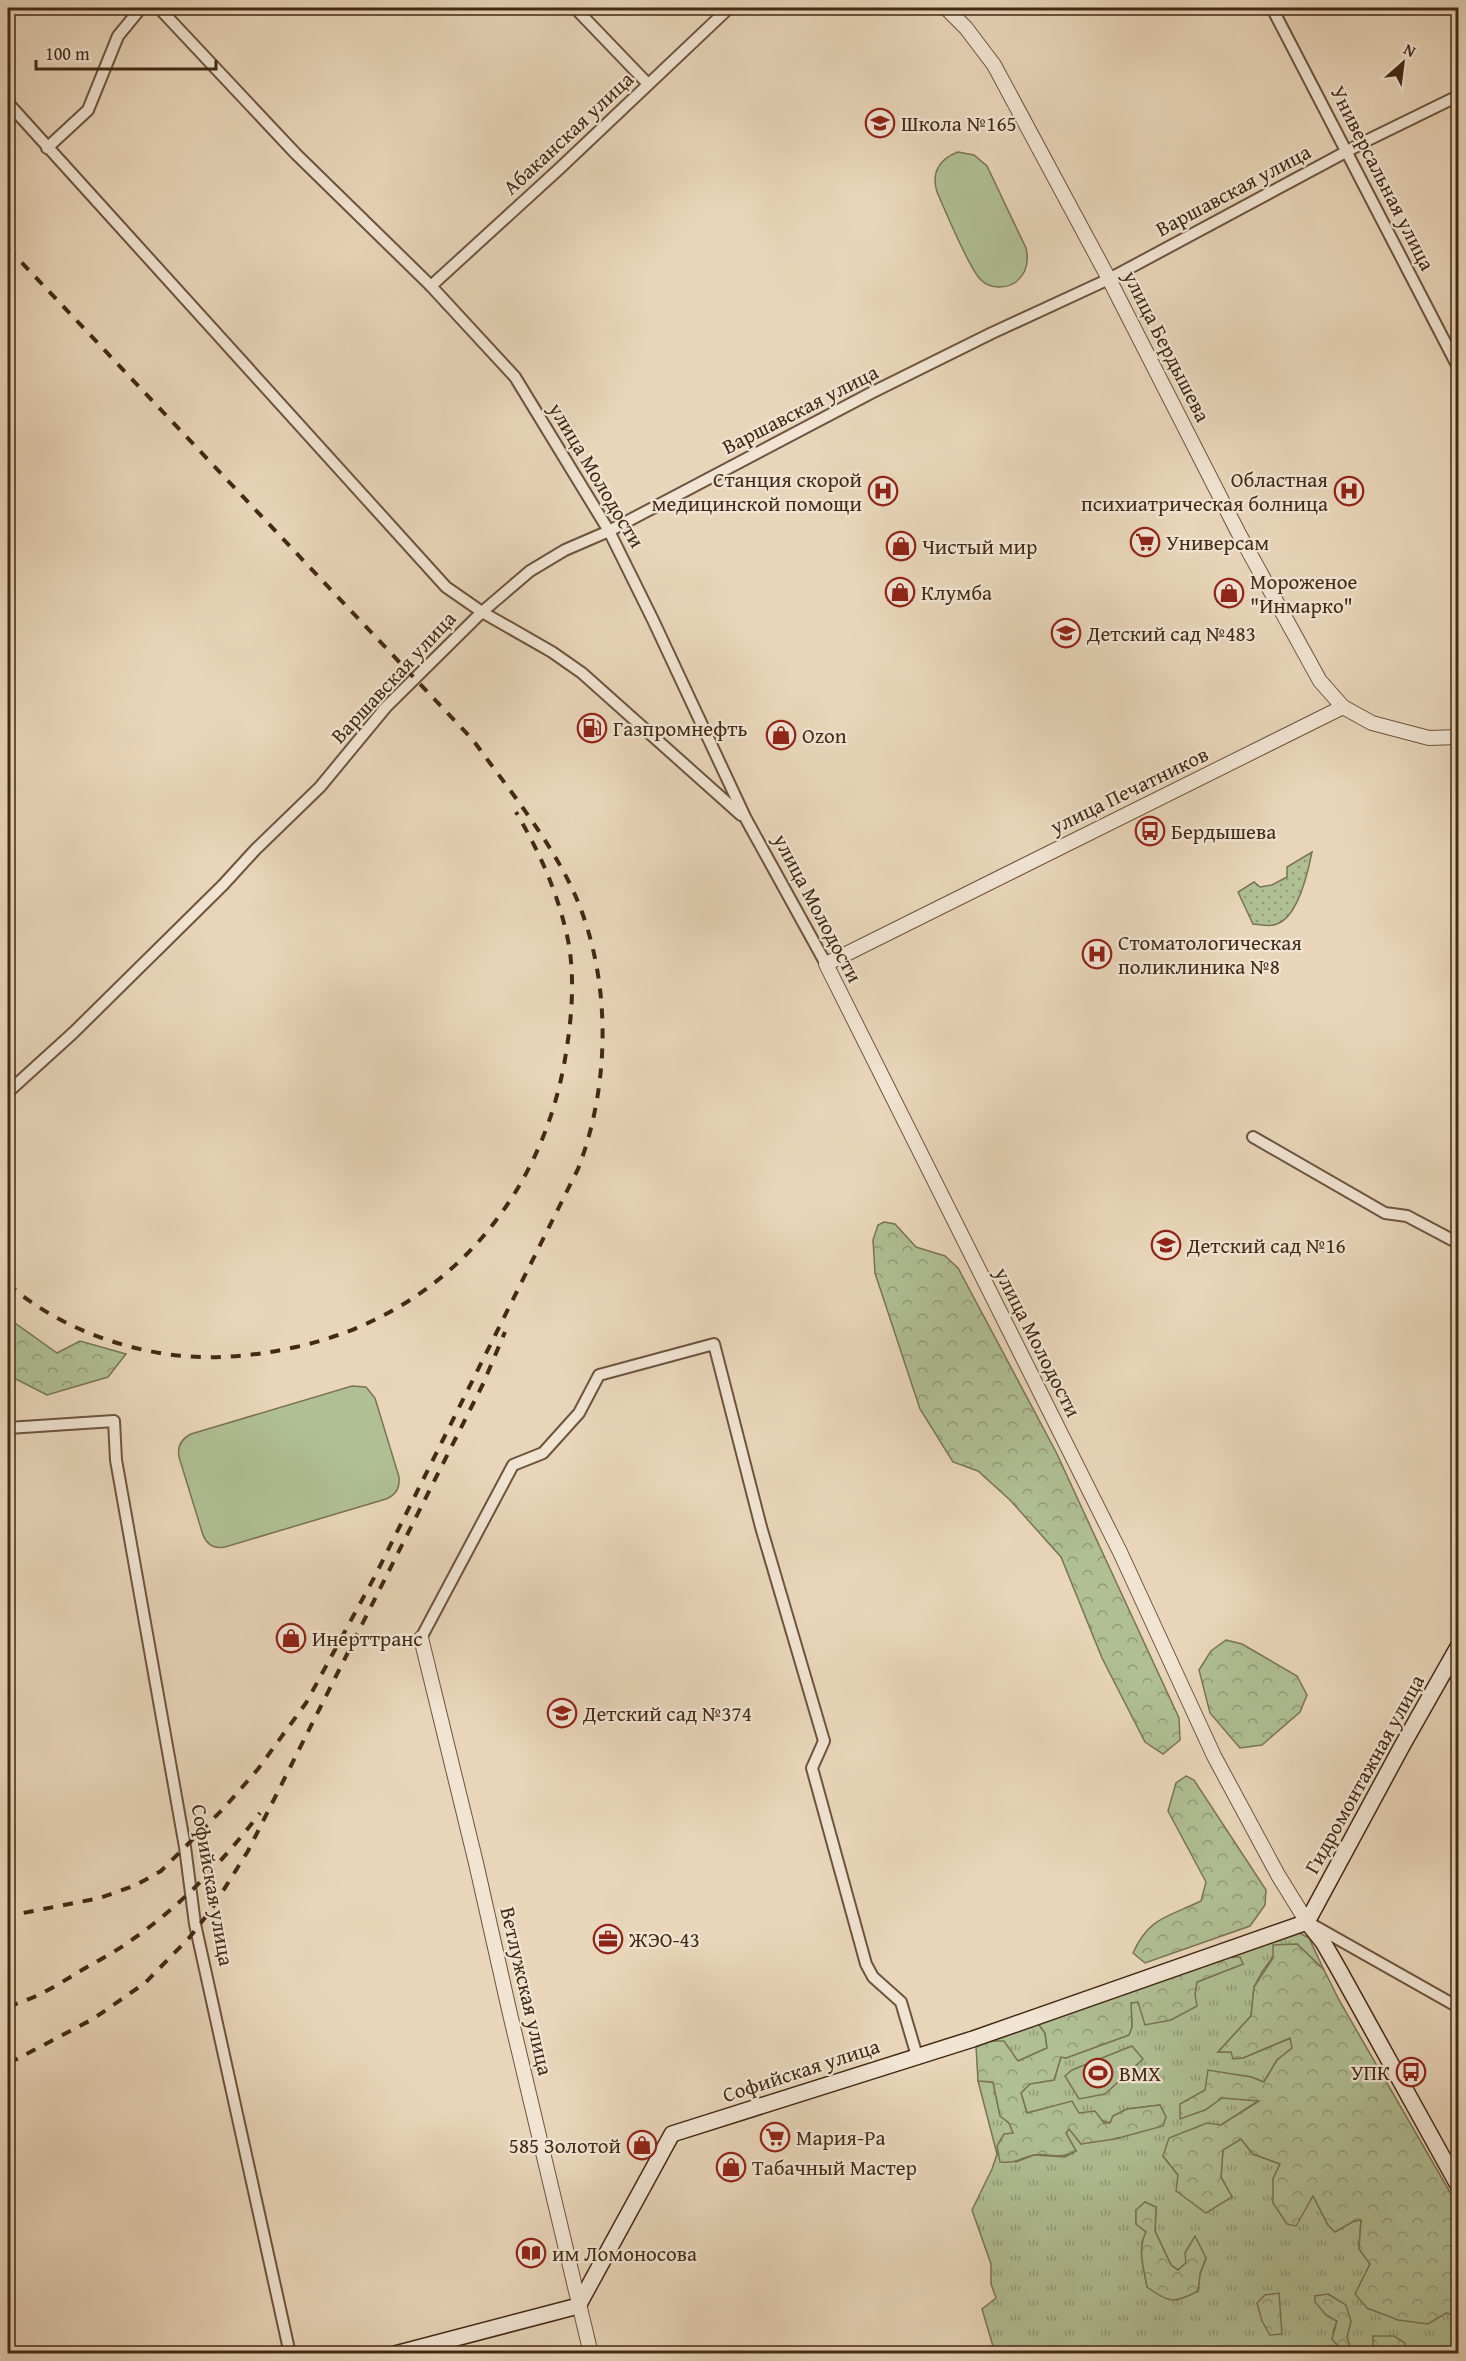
<svg xmlns="http://www.w3.org/2000/svg" width="1466" height="2361" viewBox="0 0 1466 2361" font-family="'Gentium Book Plus',serif">
<style>
.grass{fill:url(#grass-tufts);stroke:#797454;stroke-width:1.5;fill-rule:evenodd}
.forest{fill:url(#forest-crowns);stroke:#797454;stroke-width:1.5}
.park{fill:url(#park-dots);stroke:#797454;stroke-width:1.5}
.garden{fill:#b0bf94;stroke:#797454;stroke-width:1.5}
.lines{fill:none;stroke-linecap:round;stroke-linejoin:round}
.minor-casing{stroke:#6c543e;stroke-width:14}
.tertiary-casing{stroke:#6c543e;stroke-width:16}
.secondary-casing{stroke:#422915;stroke-width:18}
.minor{stroke:#f1e4d2;stroke-width:10}
.tertiary{stroke:#f1e4d2;stroke-width:14}
.secondary{stroke:#f1e4d2;stroke-width:15}
.rail{stroke:#422915;stroke-width:4;stroke-dasharray:10 10;stroke-linecap:butt}
.labels{text-anchor:middle;dominant-baseline:central;stroke-width:4.5;stroke-linejoin:round;paint-order:stroke}
.poi-label{font-size:21px;fill:#422915;stroke:#f1e4d2;text-anchor:start}
.street-label{font-size:21px;fill:#422915;stroke:#f1e4d2}
</style>
<defs>
<pattern id="grass-tufts" width="24" height="20" patternUnits="userSpaceOnUse" patternTransform="scale(1.5)"><rect width="24" height="20" fill="#b0bf94"/><path d="M3 7l-1-3M5 7V3M7 7l1-3M15 17l-1-3M17 17v-4M19 17l1-3" fill="none" stroke="#919b78"/></pattern>
<pattern id="forest-crowns" width="20" height="18" patternUnits="userSpaceOnUse" patternTransform="scale(1.5)"><rect width="20" height="18" fill="#b0bf94"/><path d="M2 6a3 3 0 1 1 6 0M12 15a3 3 0 1 1 6 0" fill="none" stroke="#919b78"/></pattern>
<pattern id="park-dots" width="8" height="8" patternUnits="userSpaceOnUse" patternTransform="scale(1.5)"><rect width="8" height="8" fill="#b0bf94"/><path d="M2 2h.1M6 6h.1" fill="none" stroke="#919b78" stroke-width="1.8" stroke-linecap="round"/></pattern>
</defs>
<rect width="100%" height="100%" fill="#e9d6ba"/>
<filter id="stains"><feTurbulence type="fractalNoise" baseFrequency=".00333" numOctaves="4"/><feColorMatrix values="0 0 0 0 .2 0 0 0 0 .09 0 0 0 0 .02 0 0 0 .5 -.17"/></filter>
<radialGradient id="worn" r=".72"><stop offset=".6" stop-color="#630" stop-opacity="0"/><stop offset="1" stop-color="#630" stop-opacity=".3"/></radialGradient>
<g class="grass">
<path d="M1298,1932L1309,1938L1324,1970L1297,1944L1273,1957L1262,1972L1254,1987L1251,2016L1218,2052H1231L1243,2058L1291,2038L1292,2048L1277,2060L1264,2082L1251,2077L1209,2071L1205,2110L1222,2098L1260,2100L1221,2125L1163,2156L1178,2175L1232,2197L1221,2177L1223,2149L1241,2139L1253,2154L1280,2164L1273,2179L1296,2225L1313,2195L1328,2225L1361,2220L1359,2248L1370,2264L1365,2275L1446,2313L1458,2315V2353H1405L1404,2343L1373,2350L1376,2353H1352L1347,2337L1351,2321L1326,2315L1337,2321L1333,2332L1342,2350L1341,2353H995L982,2309L996,2298L991,2284V2264L972,2210L992,2169L997,2154L978,2081L993,2082L1000,2115L1009,2123L1014,2133L1016,2162L1034,2155L1065,2157L1076,2151L1066,2133L1069,2128L1081,2144L1160,2105L1127,2109L1113,2116L1110,2123L1079,2114L1044,2109L1027,2113L1021,2093L1030,2083L1054,2080L1061,2057L1066,2058L1129,2035L1132,2027L1131,2003L1195,1994L1197,1982L1243,1964L1229,1957ZM1156,2207L1155,2231L1171,2265L1178,2270L1186,2263L1206,2258L1200,2274L1198,2291L1147,2287C1144,2268 1137,2249 1146,2232L1136,2224V2210Z"/>
<path d="M1034,2018L1045,2033L1047,2048L1018,2061L976,2046L991,2036Z"/>
</g>
<g class="forest">
<path d="M884,1222L895,1224L916,1247L945,1256L958,1268L1056,1452L1179,1718L1180,1740L1163,1754L1145,1742L1102,1658L1061,1557L1010,1500L978,1471L953,1462L920,1409L875,1273L873,1240L878,1225Z"/>
<path d="M8,1318L57,1353L80,1341L126,1354L108,1377L47,1395L8,1375Z"/>
<path d="M1226,1640L1242,1644L1297,1676L1307,1695L1300,1712L1262,1745L1240,1748L1210,1713L1199,1670L1211,1651Z"/>
<path d="M1186,1776L1194,1780L1266,1890L1265,1905L1250,1926L1145,1963L1133,1953C1149,1917 1168,1917 1201,1901L1206,1882L1168,1811L1176,1783Z"/>
<path d="M1297,1944L1324,1970L1339,2000L1458,2206V2315L1446,2313L1428,2324L1398,2320L1367,2308L1355,2294L1370,2264L1359,2249L1361,2220L1354,2221L1335,2232L1328,2225L1313,2196L1296,2226L1287,2224L1273,2203V2179L1280,2164L1253,2154L1241,2139L1223,2150L1221,2177L1232,2197L1206,2213L1176,2191L1178,2175L1163,2156L1169,2138L1207,2123L1221,2125L1259,2101L1222,2098L1205,2110L1180,2119V2104L1205,2090L1208,2070L1251,2077L1264,2082L1277,2060L1292,2048L1290,2038L1243,2058L1233,2059L1231,2052H1218L1251,2016L1254,1987L1273,1958V1945Z"/>
<path d="M1229,1957H1240L1243,1964L1197,1982L1195,1994L1197,2006L1171,2020L1145,2025L1138,2002L1131,2003L1132,2027L1129,2035L1066,2058L1061,2057L1054,2080L1030,2084L1021,2093L1027,2113L1072,2101L1079,2113L1095,2111L1104,2123H1110L1113,2116L1127,2109L1160,2105L1166,2117L1163,2126L1115,2139L1081,2144L1069,2129L1066,2133L1076,2151C1057,2161 1050,2152 1033,2155C1018,2159 1019,2163 1000,2162L997,2146L1004,2134L1013,2133L1009,2123L1000,2116L993,2082L978,2081L976,2046L988,2041H1004L1018,2061L1047,2048L1045,2033L1034,2018Z"/>
<path d="M1145,2202L1156,2207L1155,2231L1171,2265L1178,2270L1186,2263L1185,2253L1195,2236L1206,2258L1200,2274L1198,2291C1174,2304 1169,2303 1147,2287C1144,2268 1137,2250 1146,2232L1136,2224V2210Z"/>
<path d="M1279,2293L1282,2334L1270,2335L1262,2321L1257,2303L1265,2295Z"/>
<path d="M1328,2294L1346,2305L1351,2321L1347,2337L1352,2353H1341V2350L1332,2339L1337,2321L1326,2315L1315,2302V2296Z"/>
<path d="M1373,2336H1394L1405,2343V2353H1376L1373,2350Z"/>
</g>
<path class="park" d="M1312,852C1308,872 1298,917 1277,924C1270,927 1260,925 1253,924L1238,892L1254,882L1260,887L1272,885L1287,877V867Z"/>
<g class="garden">
<path d="M958,152L974,155L987,166L1026,248C1029,261 1027,273 1016,282C1006,289 990,289 981,280C969,269 945,210 937,192C931,173 939,159 958,152Z"/>
<path d="M352,1386L366,1387L375,1398L399,1477C400,1487 396,1495 386,1499L225,1547C215,1549 207,1545 203,1535L179,1457C177,1446 181,1439 191,1434Z"/>
<path d="M1132,2046L1143,2059L1105,2094L1079,2099L1065,2076L1072,2070Z"/>
</g>
<g class="lines">
<g class="minor-casing">
<g id="minor">
<path d="M159,8L296,154L431,286L515,377L609,531L653,620L746,819L826,964"/>
<path d="M575,8L648,84"/>
<path d="M1272,8L1458,367"/>
<path d="M8,103L446,587L482,612L552,652L582,673L741,815"/>
<path d="M47,148L88,110L118,36L141,8"/>
<path d="M431,286L559,169L729,8"/>
<path d="M8,1092L73,1033L223,885L255,850L320,787L386,707L482,612L530,571L565,550L609,531L871,393L992,333L1109,279L1368,140L1458,96"/>
<path d="M1253,1137L1385,1213L1407,1216L1458,1243"/>
<path d="M8,1428L114,1421L116,1460L185,1847L195,1924L290,2354"/>
<path d="M421,1638L513,1465L543,1453L579,1413L599,1375L714,1344L761,1527L824,1741L812,1768L866,1964L873,1977L901,2002L917,2056"/>
<path d="M1313,1925L1458,2007"/>
</g>
</g>
<g class="tertiary-casing">
<g id="tertiary">
<path d="M946,8L966,28L994,65L1109,279L1238,532L1320,681L1343,707L1372,723L1429,738L1458,737"/>
<path d="M421,1638L476,1863L510,2014L591,2354"/>
<path d="M1307,1922L1278,1875L1214,1756L1120,1552L826,964L1343,707"/>
</g>
</g>
<g class="secondary-casing">
<g id="secondary">
<path d="M1307,1922L1402,1746L1458,1647"/>
<path d="M1307,1922L1323,1942L1338,1968L1458,2185"/>
<path d="M395,2354L578,2306L672,2134L973,2039L1307,1922"/>
</g>
</g>
<use href="#minor" class="minor"/>
<use href="#tertiary" class="tertiary"/>
<use href="#secondary" class="secondary"/>
<g class="rail">
<path d="M8,248L473,740C507,787 544,832 570,884C612,970 612,1081 578,1169L375,1576L306,1703L258,1769L224,1808L161,1871L136,1885L100,1898L13,1915"/>
<path d="M8,1284C54,1324 113,1347 173,1355C216,1360 254,1356 296,1347C442,1315 543,1200 566,1053C572,1016 575,977 568,940C558,893 540,853 516,812"/>
<path d="M8,2006C34,2000 59,1984 82,1970C99,1960 117,1951 133,1939C182,1905 224,1860 260,1813"/>
<path d="M8,2061L17,2059L93,2019L145,1983L189,1938L211,1910L248,1851L483,1384L505,1332"/>
</g>
</g>
<defs>
<g id="school-ring" transform="scale(1.5)"><circle r="9.5" fill="#f1e4d2" stroke="#8f2418" stroke-width="1.5"/><path d="M0-5L7-2L0 1L-7-2ZM-4 1L0 2.5L4 1V4Q0 6-4 4Z" fill="#8f2418"/></g>
<g id="hospital-ring" transform="scale(1.5)"><circle r="9.5" fill="#f1e4d2" stroke="#8f2418" stroke-width="1.5"/><path d="M-5-5h3v3.5h4V-5h3V5h-3V1.5h-4V5h-3Z" fill="#8f2418"/></g>
<g id="supermarket-ring" transform="scale(1.5)"><circle r="9.5" fill="#f1e4d2" stroke="#8f2418" stroke-width="1.5"/><path d="M-6-5.5h2.5l.6 2H6L4.5 2H-2.5L-4.4-4H-6ZM-1.5 3.2a1.3 1.3 0 1 0 .1 0ZM3 3.2a1.3 1.3 0 1 0 .1 0Z" fill="#8f2418"/></g>
<g id="shop-ring" transform="scale(1.5)"><circle r="9.5" fill="#f1e4d2" stroke="#8f2418" stroke-width="1.5"/><path d="M-5-2.5h2.3a2.7 3.5 0 0 1 5.4 0H5L5.5 6h-11ZM-1.5-2.5h3a1.5 2.3 0 0 0-3 0Z" fill="#8f2418"/></g>
<g id="fuel-ring" transform="scale(1.5)"><circle r="9.5" fill="#f1e4d2" stroke="#8f2418" stroke-width="1.5"/><path d="M-5.5-6h7V0h2V4h1.3V-2.5L3-4.5l.8-.8L6-3V5H2.5V1h-1V6h-7ZM-4.2-4.7v3.2H.2V-4.7Z" fill="#8f2418"/></g>
<g id="bus-ring" transform="scale(1.5)"><circle r="9.5" fill="#f1e4d2" stroke="#8f2418" stroke-width="1.5"/><path d="M-5-6H5V4H4V6H2V4H-2V6H-4V4H-5ZM-3.5-4V0h7V-4ZM-3.5 1.2v1.5H-2V1.2ZM2 1.2v1.5H3.5V1.2Z" fill="#8f2418"/></g>
<g id="office-ring" transform="scale(1.5)"><circle r="9.5" fill="#f1e4d2" stroke="#8f2418" stroke-width="1.5"/><path d="M-6-3h4V-5.5h4V-3h4V5H-6ZM-1-4.5V-3h2v-1.5ZM-6 0V1H6V0Z" fill="#8f2418"/></g>
<g id="stadium-ring" transform="scale(1.5)"><circle r="9.5" fill="#f1e4d2" stroke="#8f2418" stroke-width="1.5"/><path d="M0-5a6.5 5 0 1 0 0 10a6.5 5 0 1 0 0-10ZM-3.5-1.8h7v3.6h-7Z" fill="#8f2418"/></g>
<g id="library-ring" transform="scale(1.5)"><circle r="9.5" fill="#f1e4d2" stroke="#8f2418" stroke-width="1.5"/><path d="M-6-4Q-3-5.5-.7-3.5V5Q-3 3-6 4ZM6-4Q3-5.5 .7-3.5V5Q3 3 6 4Z" fill="#8f2418"/></g>
</defs>
<g fill-rule="evenodd">
<use href="#school-ring" x="880" y="123"/>
<use href="#hospital-ring" x="883" y="491"/>
<use href="#hospital-ring" x="1349" y="491"/>
<use href="#supermarket-ring" x="1145" y="542"/>
<use href="#shop-ring" x="901" y="546"/>
<use href="#shop-ring" x="900" y="592"/>
<use href="#shop-ring" x="1229" y="593"/>
<use href="#school-ring" x="1066" y="633"/>
<use href="#fuel-ring" x="592" y="728"/>
<use href="#shop-ring" x="781" y="735"/>
<use href="#bus-ring" x="1150" y="831"/>
<use href="#hospital-ring" x="1097" y="954"/>
<use href="#school-ring" x="1166" y="1245"/>
<use href="#shop-ring" x="291" y="1638"/>
<use href="#school-ring" x="562" y="1713"/>
<use href="#office-ring" x="608" y="1939"/>
<use href="#bus-ring" x="1411" y="2072"/>
<use href="#stadium-ring" x="1098" y="2073"/>
<use href="#supermarket-ring" x="775" y="2137"/>
<use href="#shop-ring" x="642" y="2145"/>
<use href="#shop-ring" x="731" y="2167"/>
<use href="#library-ring" x="531" y="2253"/>
</g>
<g class="labels">
<g class="poi-label">
<text x="901" y="123">Школа №165</text>
<text x="862" y="479" text-anchor="end">Станция скорой<tspan x="862" dy="24">медицинской помощи</tspan></text>
<text x="1328" y="479" text-anchor="end">Областная<tspan x="1328" dy="24">психиатрическая болница</tspan></text>
<text x="1166" y="542">Универсам</text>
<text x="922" y="546">Чистый мир</text>
<text x="1250" y="581">Мороженое<tspan x="1250" dy="24">"Инмарко"</tspan></text>
<text x="921" y="592">Клумба</text>
<text x="1087" y="633">Детский сад №483</text>
<text x="613" y="728">Газпромнефть</text>
<text x="802" y="735">Ozon</text>
<text x="1171" y="831">Бердышева</text>
<text x="1118" y="942">Стоматологическая<tspan x="1118" dy="24">поликлиника №8</tspan></text>
<text x="1187" y="1245">Детский сад №16</text>
<text x="312" y="1638">Инерттранс</text>
<text x="583" y="1713">Детский сад №374</text>
<text x="629" y="1939">ЖЭО-43</text>
<text x="1390" y="2072" text-anchor="end">УПК</text>
<text x="1119" y="2073">BMX</text>
<text x="796" y="2137">Мария-Ра</text>
<text x="621" y="2145" text-anchor="end">585 Золотой</text>
<text x="752" y="2167">Табачный Мастер</text>
<text x="552" y="2253">им Ломоносова</text>
</g>
<g class="street-label">
<text transform="translate(568 133) rotate(-43)">Абаканская улица</text>
<text transform="translate(1383 178) rotate(63)">Универсальная улица</text>
<text transform="translate(1233 190) rotate(-28)">Варшавская улица</text>
<text transform="translate(1167 346) rotate(63)">улица Бердышева</text>
<text transform="translate(800 409) rotate(-27)">Варшавская улица</text>
<text transform="translate(597 475) rotate(59)">улица Молодости</text>
<text transform="translate(393 677) rotate(-47)">Варшавская улица</text>
<text transform="translate(1129 790) rotate(-26)">улица Печатников</text>
<text transform="translate(818 908) rotate(62)">улица Молодости</text>
<text transform="translate(1038 1342) rotate(63)">улица Молодости</text>
<text transform="translate(1364 1774) rotate(-61)">Гидромонтажная улица</text>
<text transform="translate(213 1885) rotate(80)">Софийская улица</text>
<text transform="translate(527 1991) rotate(77)">Ветлужская улица</text>
<text transform="translate(801 2070) rotate(-18)">Софийская улица</text>
</g>
</g>
<rect width="1466" height="2361" fill="none" stroke="#e9d6ba" stroke-width="30"/>
<rect x="9" y="9" width="1448" height="2343" fill="none" stroke="#422915" stroke-width="3"/>
<rect x="15" y="15" width="1436" height="2331" fill="none" stroke="#422915" stroke-width="1.5"/>
<g transform="translate(1403 63) rotate(28)" stroke="#f1e4d2" stroke-width="4.5" paint-order="stroke">
<path d="M0-4.5L10 22L0 15L-10 22Z" fill="#422915"/>
<text y="-9" font-size="16" font-weight="bold" text-anchor="middle" fill="#422915">N</text>
</g>
<path d="M36 60v9h180v-9" fill="none" stroke="#422915" stroke-width="3"/>
<text x="45" y="60" font-size="18" fill="#422915" stroke="#f1e4d2" stroke-width="4.5" paint-order="stroke">100 m</text>
<rect width="100%" height="100%" filter="url(#stains)"/>
<rect width="100%" height="100%" fill="url(#worn)"/>
</svg>
